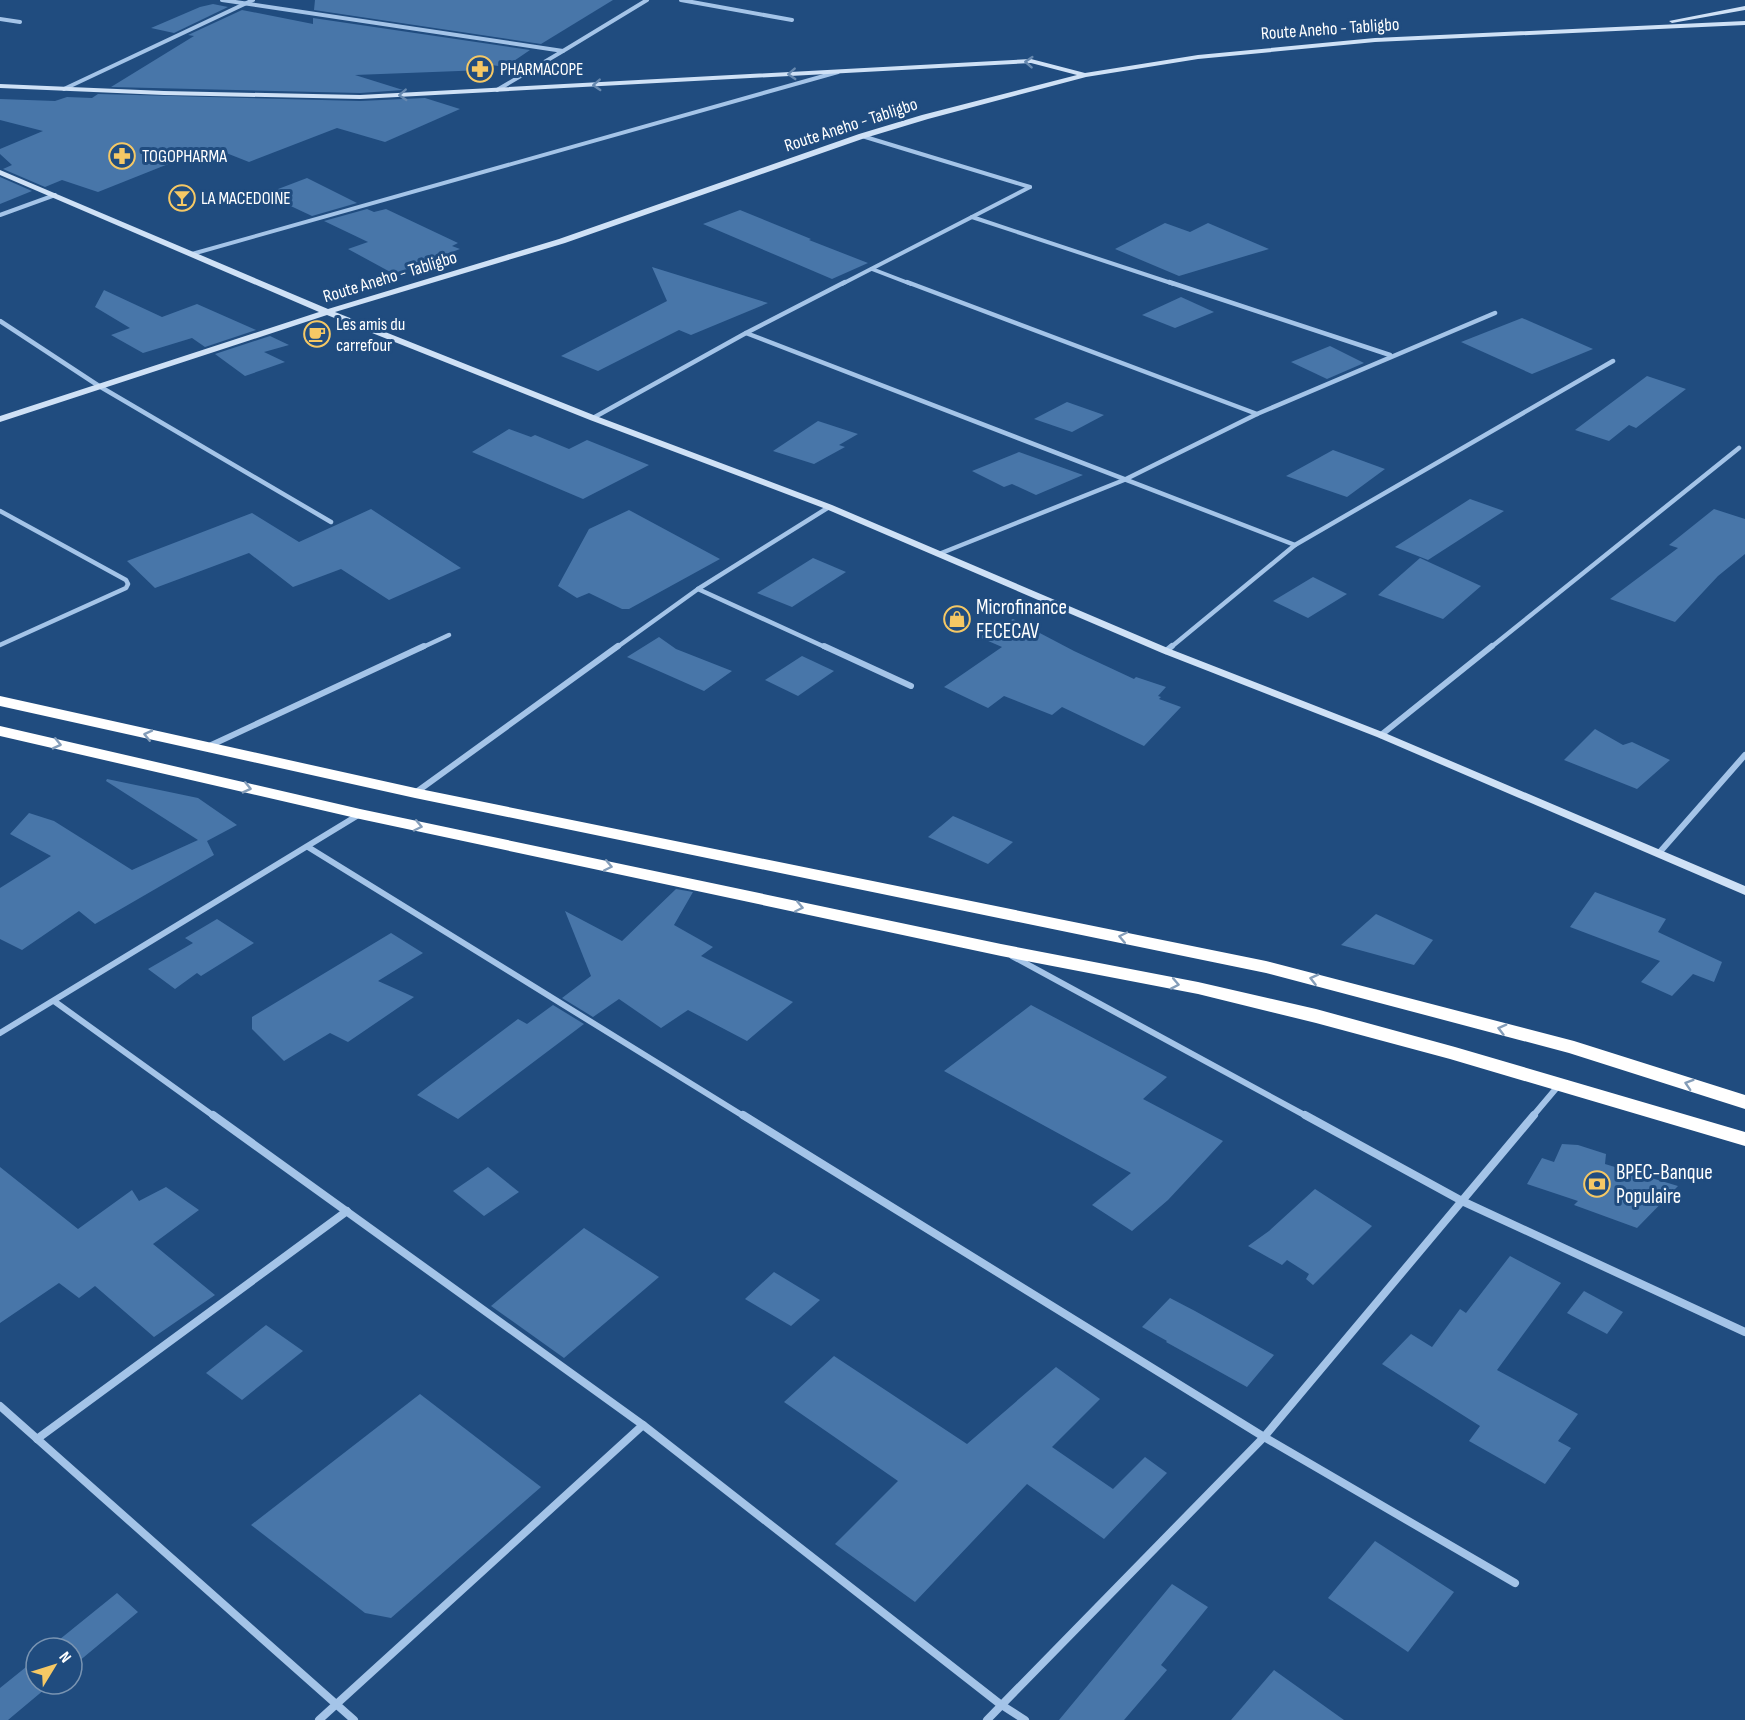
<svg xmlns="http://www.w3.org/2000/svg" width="1745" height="1720" viewBox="0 0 1745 1720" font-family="'Sofia Sans Condensed',sans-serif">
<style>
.building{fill:#4876a9}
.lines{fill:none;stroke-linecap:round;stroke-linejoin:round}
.street-far3{stroke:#a4c4e8;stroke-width:4}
.street-far2{stroke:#a4c4e8;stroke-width:4.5}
.street-far1{stroke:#a4c4e8;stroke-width:6}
.street{stroke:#a4c4e8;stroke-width:8}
.secondary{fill:#cfe1f6;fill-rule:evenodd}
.highway{fill:#fff;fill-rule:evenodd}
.oneway{stroke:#6688af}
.oneway2{stroke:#849db9}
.labels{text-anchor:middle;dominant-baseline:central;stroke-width:6;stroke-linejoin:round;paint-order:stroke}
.far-street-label{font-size:18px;fill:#fff;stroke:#204c7f}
.far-poi-label{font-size:18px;fill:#fff;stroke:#204c7f;text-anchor:start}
.poi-label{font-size:21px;fill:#fff;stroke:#204c7f;text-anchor:start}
</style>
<rect width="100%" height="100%" fill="#204c7f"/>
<g class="building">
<path d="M315,0H613L541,44L314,10Z"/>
<path d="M213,4L228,7L174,33L151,28L200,7Z"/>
<path d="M242,10L313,24V18L530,50L505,67L485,64V70L355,75L403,90L360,93L111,87L194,36L188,35Z"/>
<path d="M98,94L360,101L425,98L460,109L385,142L337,128L249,162L211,147L98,192L62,180L45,187L3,169L12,165L0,154V149L43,131L0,120V99L55,101L67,97L92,98Z"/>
<path d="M0,177L32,191L0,204Z"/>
<path d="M307,178L357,203L312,216L265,194Z"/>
<path d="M367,209L374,212L386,209L458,243L452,246L460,249L394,274L348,249L368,242L324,221Z"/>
<path d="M740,210L811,239L809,240L868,263L832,279L703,224Z"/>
<path d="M1165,223L1190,232L1208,223L1269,249L1179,276L1115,249Z"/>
<path d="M652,267L768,303L691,335L679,330L598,371L561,356L667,301Z"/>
<path d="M104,290L162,317L197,304L256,330L205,347L192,338L143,353L111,335L130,328L95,307Z"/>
<path d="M1181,297L1214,312L1175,328L1142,315Z"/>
<path d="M1522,318L1552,331L1593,349L1532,374L1461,342Z"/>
<path d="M270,336L289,345L264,352L285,362L245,376L215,354Z"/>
<path d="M1330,346L1364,363L1327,379L1291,362Z"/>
<path d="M1647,376L1686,389L1636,428L1629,425L1609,441L1575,430Z"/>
<path d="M1067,402L1104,415L1072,432L1034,419Z"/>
<path d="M818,421L858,434L839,445L845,447L814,464L773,451Z"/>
<path d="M509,429L531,437L535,435L569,449L587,440L649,465L583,499L472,452Z"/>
<path d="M1333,450L1385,469L1347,497L1286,476Z"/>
<path d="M1019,452L1083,475L1036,495L1012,484L1004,487L972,471Z"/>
<path d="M1470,499L1504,511L1428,560L1395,547Z"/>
<path d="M371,509L461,568L389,600L341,569L293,587L249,553L155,588L127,561L252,513L299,542Z"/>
<path d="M1714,509L1745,519V554L1718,576L1675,622L1610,599L1678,548L1669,545Z"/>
<path d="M629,510L720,559L629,609H622L589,593L577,598L558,586L589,529Z"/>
<path d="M813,558L846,572L792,607L757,593Z"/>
<path d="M1420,558L1481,586L1443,619L1378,595Z"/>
<path d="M1313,577L1347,594L1308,618L1273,601Z"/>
<path d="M1013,619L1074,651L1134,679L1136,677L1166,687L1158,696L1161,697L1159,699L1181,707L1144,746L1062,707L1052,715L1004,696L988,708L944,687L1002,647L979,637Z"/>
<path d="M659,637L676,649L732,671L704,691L627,657Z"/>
<path d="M802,656L834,671L798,696L765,680Z"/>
<path d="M1595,729L1623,745L1632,742L1670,760L1637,789L1564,760Z"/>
<path d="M107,779L198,798L237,825L207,841L214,855L95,924L79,911L22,950L0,939V888L51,856L10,834L29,813L54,821L132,870L198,840L106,781Z"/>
<path d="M953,816L1013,842L988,864L928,837Z"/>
<path d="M676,889L693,892L674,925L713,947L701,956L793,1002L747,1041L688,1010L661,1028L619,999L593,1017L562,998L591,976L565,911L622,941Z"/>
<path d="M1595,892L1666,919L1658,932L1722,962L1714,982L1693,974L1672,996L1641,982L1660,961L1570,927Z"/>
<path d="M1376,914L1433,940L1414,965L1341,945Z"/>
<path d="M217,919L254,943L201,976L197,973L175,989L148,969L193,943L185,938Z"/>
<path d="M391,933L423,953L378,981L414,997L348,1042L330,1033L284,1061L252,1029V1017Z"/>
<path d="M553,1005L584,1024L458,1119L417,1095L518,1019L527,1024Z"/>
<path d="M1031,1005L1167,1077L1143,1099L1223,1141L1168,1200L1132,1231L1092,1205L1131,1173L944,1071Z"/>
<path d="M1562,1144L1578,1145L1606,1154L1605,1164L1678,1186L1637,1228L1574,1205L1578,1201L1527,1184L1542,1158L1554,1162Z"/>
<path d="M0,1167L78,1229L132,1190L139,1201L166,1187L199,1210L153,1244L215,1295L154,1337L95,1286L79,1298L59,1283L0,1323Z"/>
<path d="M488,1167L519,1192L484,1216L453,1191Z"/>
<path d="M1315,1189L1372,1226L1313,1285L1306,1279L1309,1274L1287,1260L1282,1265L1248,1246L1269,1231Z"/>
<path d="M584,1228L659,1277L564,1358L491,1306Z"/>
<path d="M1510,1256L1561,1283L1497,1370L1578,1414L1558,1441L1571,1448L1545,1484L1469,1441L1480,1426L1382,1364L1411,1334L1432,1347L1460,1309L1466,1313Z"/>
<path d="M774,1272L820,1300L791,1326L745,1299Z"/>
<path d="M1584,1291L1623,1312L1607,1334L1567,1313Z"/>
<path d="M1170,1298L1195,1311L1274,1355L1247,1387L1166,1342L1167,1341L1142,1327Z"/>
<path d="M266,1325L303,1351L242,1400L206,1373Z"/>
<path d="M834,1356L967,1444L1056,1367L1100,1399L1052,1447L1113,1489L1145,1457L1167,1473L1104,1539L1027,1484L915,1602L835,1544L898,1481L784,1402Z"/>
<path d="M420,1394L541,1487L391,1618L365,1613L251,1525Z"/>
<path d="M1375,1541L1454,1592L1408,1652L1328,1598Z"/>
<path d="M1172,1584L1208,1607L1161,1665L1167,1670L1124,1720H1059Z"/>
<path d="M117,1593L138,1612L72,1667V1648H49Z"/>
<path d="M36,1659V1684H51L8,1720H0V1688Z"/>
<path d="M1274,1670L1344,1720H1231Z"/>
</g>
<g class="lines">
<g class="street-far3">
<path d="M222,0L563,51L497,90"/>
<path d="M681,0L792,20"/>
<path d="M0,19L20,22"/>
<path d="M563,51L647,0"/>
<path d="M64,89L253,0"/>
<path d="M862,136L1030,187"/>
<path d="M0,215L55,195"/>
<path d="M972,217L1174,284"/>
<path d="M192,254L838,72"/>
<path d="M872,269L911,284"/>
<path d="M842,284L1030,187"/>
</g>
<g class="street-far2">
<path d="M907,282L1257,414"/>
<path d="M1169,282L1390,355"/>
<path d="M0,321L99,386L331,522"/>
<path d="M746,333L1295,545"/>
<path d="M593,418L746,333L845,282"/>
<path d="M0,511L126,580L128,584L126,588L0,645"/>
<path d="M939,554L1124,480L1257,414L1495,313"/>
<path d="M698,589L827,648"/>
<path d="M421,648L449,635"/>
<path d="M616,648L698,589L829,507"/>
<path d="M1170,648L1295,545L1613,361"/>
<path d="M1490,648L1739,448"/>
</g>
<g class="street-far1">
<path d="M824,646L911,686"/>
<path d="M1166,651L1172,646"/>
<path d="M1381,735L1492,646"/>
<path d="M207,747L424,646"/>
<path d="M415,793L618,646"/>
<path d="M308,847L745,1117"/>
<path d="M1659,853L1745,755"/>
<path d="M1012,956L1308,1117"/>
<path d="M54,1001L215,1117"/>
<path d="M0,1033L360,814"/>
<path d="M1532,1117L1559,1085"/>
</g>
<g class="street">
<path d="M213,1115L643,1425L1000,1704L1025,1720"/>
<path d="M743,1115L1264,1437L1515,1583"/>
<path d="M1305,1115L1462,1201L1745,1332"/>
<path d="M0,1406L354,1720"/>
<path d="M37,1439L347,1211"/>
<path d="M319,1720L643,1425"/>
<path d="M987,1720L1264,1437L1534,1115"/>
</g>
<g class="secondary">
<path d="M1745,6V10L1672,23L1669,21Z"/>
<path d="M1745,21V25L1375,42L1198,59L1086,77L928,119L865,138L565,243L335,312L596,416L832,505L1170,649L1385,733L1745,886V895L1377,737L1162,653L826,509L590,420L327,315L0,422V416L319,312L0,175V170L328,309L559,239L859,134L922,115L1077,75L1031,63L360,99L164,95L0,88V84L164,91L360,95L1031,59L1085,73L1198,55L1375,38Z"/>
</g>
<g class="highway">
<path d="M0,696L415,788L1266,961L1574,1041L1745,1095V1109L1569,1053L1266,973L415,798L0,706Z"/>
<path d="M0,726L360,809L1001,944L1198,982L1316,1009L1455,1047L1745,1132V1146L1450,1059L1316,1023L1198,994L1001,956L360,819L0,736Z"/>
</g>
</g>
<defs><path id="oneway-chevron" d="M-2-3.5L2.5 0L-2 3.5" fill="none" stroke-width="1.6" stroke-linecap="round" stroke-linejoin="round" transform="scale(1.5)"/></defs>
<g class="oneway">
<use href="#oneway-chevron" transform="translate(1029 62) rotate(-176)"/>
<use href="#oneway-chevron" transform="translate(792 74) rotate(177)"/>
<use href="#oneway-chevron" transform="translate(597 85) rotate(177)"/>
<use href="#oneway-chevron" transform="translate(403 95) rotate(177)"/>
</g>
<g class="oneway2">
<use href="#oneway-chevron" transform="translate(148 735) rotate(-167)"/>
<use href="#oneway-chevron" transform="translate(57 744) rotate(13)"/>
<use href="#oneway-chevron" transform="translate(247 788) rotate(13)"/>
<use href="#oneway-chevron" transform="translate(418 826) rotate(12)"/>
<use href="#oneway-chevron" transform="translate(608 866) rotate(12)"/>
<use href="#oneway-chevron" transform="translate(799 907) rotate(12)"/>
<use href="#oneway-chevron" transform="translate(1123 937) rotate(-168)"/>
<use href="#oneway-chevron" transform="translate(1314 979) rotate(-166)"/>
<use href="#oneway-chevron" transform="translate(1175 984) rotate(11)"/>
<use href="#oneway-chevron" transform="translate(1502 1029) rotate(-165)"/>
<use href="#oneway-chevron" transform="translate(1689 1084) rotate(-162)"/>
</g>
<defs>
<g id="pharmacy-ring" transform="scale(1.35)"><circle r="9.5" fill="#204c7f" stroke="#f5c865" stroke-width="1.5"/><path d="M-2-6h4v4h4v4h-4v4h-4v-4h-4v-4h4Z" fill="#f5c865"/></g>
<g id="bar-ring" transform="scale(1.35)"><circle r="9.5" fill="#204c7f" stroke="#f5c865" stroke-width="1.5"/><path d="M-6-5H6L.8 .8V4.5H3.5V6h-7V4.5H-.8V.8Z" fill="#f5c865"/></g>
<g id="cafe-ring" transform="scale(1.35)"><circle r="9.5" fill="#204c7f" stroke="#f5c865" stroke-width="1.5"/><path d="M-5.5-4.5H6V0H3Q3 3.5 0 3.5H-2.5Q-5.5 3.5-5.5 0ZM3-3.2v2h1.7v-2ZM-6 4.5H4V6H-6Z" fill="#f5c865"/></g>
<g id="shop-ring" transform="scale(1.35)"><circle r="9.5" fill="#204c7f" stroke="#f5c865" stroke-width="1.5"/><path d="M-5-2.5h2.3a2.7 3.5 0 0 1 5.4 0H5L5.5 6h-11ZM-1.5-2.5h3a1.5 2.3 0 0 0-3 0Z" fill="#f5c865"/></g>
<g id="bank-ring" transform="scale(1.35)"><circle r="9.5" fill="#204c7f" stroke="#f5c865" stroke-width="1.5"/><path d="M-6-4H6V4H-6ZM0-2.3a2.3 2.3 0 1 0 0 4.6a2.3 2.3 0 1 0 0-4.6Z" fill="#f5c865"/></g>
</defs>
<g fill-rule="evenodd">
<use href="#pharmacy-ring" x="480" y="69"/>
<use href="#pharmacy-ring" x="122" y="156"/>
<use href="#bar-ring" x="182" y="198"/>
<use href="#cafe-ring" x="317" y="334"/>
<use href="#shop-ring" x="957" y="619"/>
<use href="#bank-ring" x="1597" y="1184"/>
</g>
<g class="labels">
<g class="far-street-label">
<text transform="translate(1330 29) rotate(-4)">Route Aneho - Tabligbo</text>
<text transform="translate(851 125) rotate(-18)">Route Aneho - Tabligbo</text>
<text transform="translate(390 277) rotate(-17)">Route Aneho - Tabligbo</text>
</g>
<g class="far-poi-label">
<text x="500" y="69">PHARMACOPE</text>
<text x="142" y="156">TOGOPHARMA</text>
<text x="201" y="198">LA MACEDOINE</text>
<text x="336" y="324">Les amis du<tspan x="336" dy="21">carrefour</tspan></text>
</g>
<g class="poi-label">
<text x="976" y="607">Microfinance<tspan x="976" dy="24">FECECAV</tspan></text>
<text x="1616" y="1172">BPEC-Banque<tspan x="1616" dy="24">Populaire</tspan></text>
</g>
</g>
<g transform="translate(54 1666) rotate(52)"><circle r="28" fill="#204c7f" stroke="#7994b2" stroke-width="1.5"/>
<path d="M0-4.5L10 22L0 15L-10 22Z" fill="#f5c865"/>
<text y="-9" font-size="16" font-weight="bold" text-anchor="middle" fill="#ffffff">N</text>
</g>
</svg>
